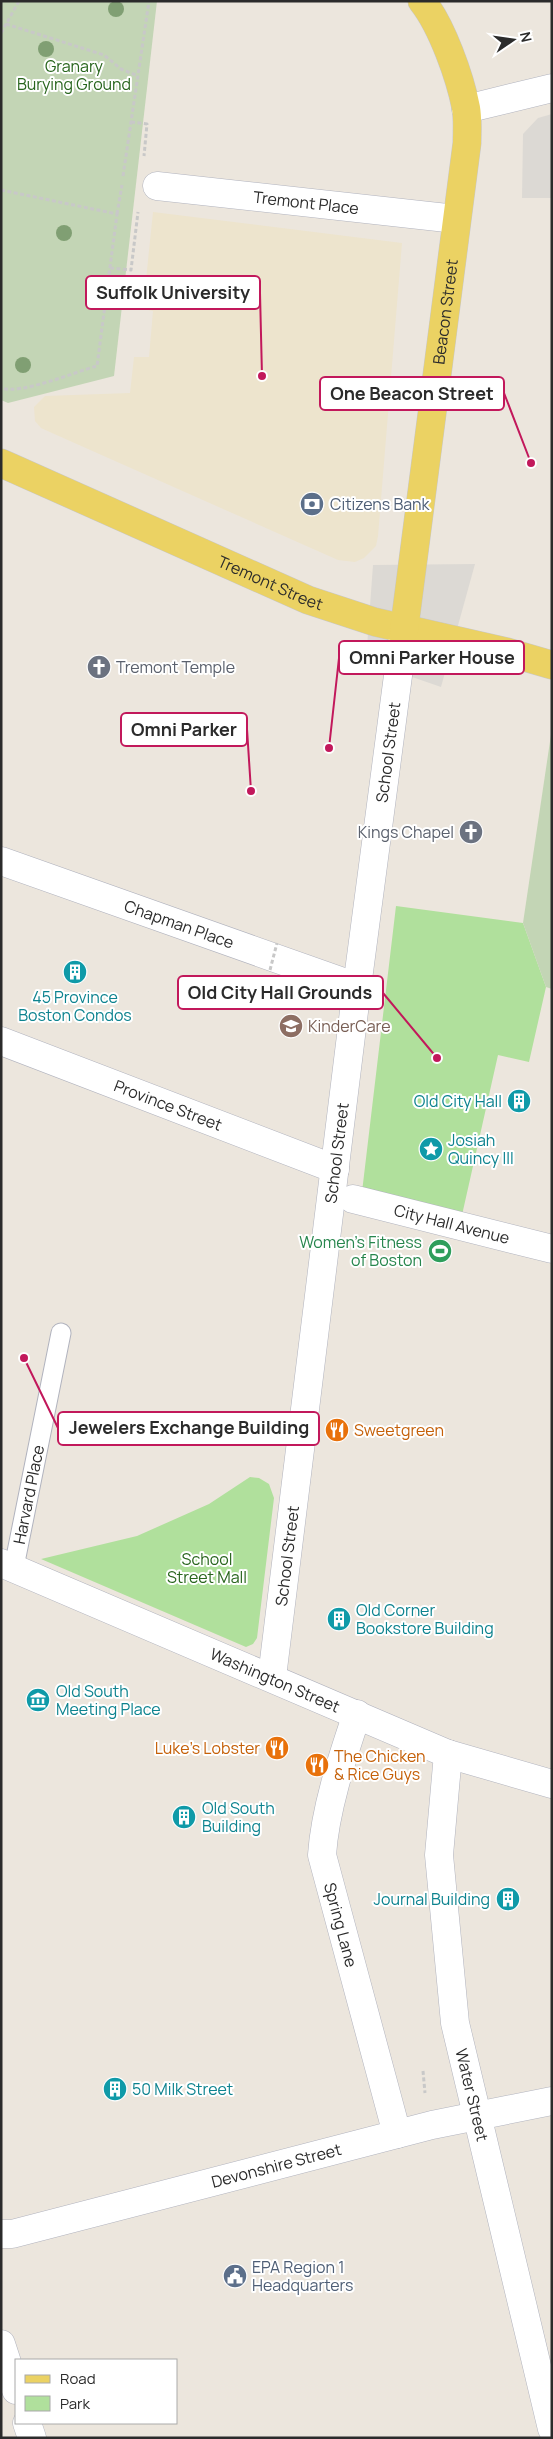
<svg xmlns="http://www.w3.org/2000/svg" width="553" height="2439" viewBox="0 0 553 2439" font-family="Manrope,sans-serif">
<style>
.education{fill:#ede4cd}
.green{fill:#b0e09c}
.cemetery{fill:#c3d5b5}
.plaza{fill:#dcd9d4}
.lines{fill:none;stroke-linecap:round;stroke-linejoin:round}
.lane-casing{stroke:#b1b3be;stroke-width:21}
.street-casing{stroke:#b1b3be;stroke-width:29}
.secondary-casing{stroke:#b1b3be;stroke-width:29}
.primary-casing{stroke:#c8c8c8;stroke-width:29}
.path{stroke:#c8c8c8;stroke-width:3;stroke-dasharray:4 2.5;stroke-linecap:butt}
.lane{stroke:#fff;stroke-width:19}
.street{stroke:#fff;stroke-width:28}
.secondary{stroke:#fff;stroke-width:28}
.primary{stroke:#ebd263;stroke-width:28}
.path-bridge{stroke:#c8c8c8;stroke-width:3;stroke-dasharray:4 2.5;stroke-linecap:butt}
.tree{fill:#809f73}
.labels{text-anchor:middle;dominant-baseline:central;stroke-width:4;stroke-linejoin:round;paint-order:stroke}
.park-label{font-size:16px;fill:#28651d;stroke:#fff}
.street-label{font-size:16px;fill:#2b2b2b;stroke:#fff}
.service-label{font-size:16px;fill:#4e5e75;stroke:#fff;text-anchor:start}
.worship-label{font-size:16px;fill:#5b616d;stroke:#fff;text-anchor:start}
.culture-label{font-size:16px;fill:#0d838f;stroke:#fff;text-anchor:start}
.education-label{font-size:16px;fill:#785e54;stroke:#fff;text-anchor:start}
.leisure-label{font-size:16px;fill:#27864d;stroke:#fff;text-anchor:end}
.food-label{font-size:16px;fill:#c56008;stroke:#fff;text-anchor:start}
.leader{fill:none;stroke:#c2185b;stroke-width:2}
.callout-dot{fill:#c2185b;stroke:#fff;stroke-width:2}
.callout{fill:#fff;stroke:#c2185b;stroke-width:2}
.callout-label{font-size:18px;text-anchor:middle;font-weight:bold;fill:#2b2b2b}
</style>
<rect width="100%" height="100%" fill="#ece6dd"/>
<path class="education" d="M153,212L402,243L378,536L376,546L364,558L355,562L338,560L52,433L41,428L35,421L34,407L45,396L130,393L134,357H149L153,311L143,309Z"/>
<g class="green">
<path d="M396,906L523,923L546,987L529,1062L498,1055L462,1215L362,1192Z"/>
<path d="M250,1477L259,1478L269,1484L274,1498L257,1638L253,1644L246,1647L41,1559L137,1536L209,1504Z"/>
</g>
<g class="cemetery">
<path d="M1,1H157L114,376L8,403L1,400Z"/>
<path d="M552,728V989L546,987L523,923Z"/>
</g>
<g class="plaza">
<path d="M552,114V198H522L523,134L538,118Z"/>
<path d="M475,564L441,687L366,661L373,565Z"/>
</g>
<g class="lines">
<g class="lane-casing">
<g id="lane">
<path id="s1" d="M14,1567L61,1333"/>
</g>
</g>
<g class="street-casing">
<g id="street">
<path id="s2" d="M157,186L456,219"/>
<path id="s3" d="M1,861L357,987"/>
<path id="s4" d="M1,1041L335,1169"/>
<path id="s5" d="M353,1199L552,1249"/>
<path id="s6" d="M357,1714C342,1758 325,1810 322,1855L397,2134"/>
</g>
</g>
<g class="secondary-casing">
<g id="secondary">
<path d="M466,109L552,88"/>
<path id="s7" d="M1,1563L448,1754L552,1784"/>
<path id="s8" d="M272,1677L357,987L404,630"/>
<path id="s9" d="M448,1754L439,1855L455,2023L552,2429"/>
<path id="s10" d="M1,2234H12L432,2125L552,2101"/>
<path d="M1,2344L16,2390"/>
<path d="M27,2423L32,2438"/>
</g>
</g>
<g class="primary-casing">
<g id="primary">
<path id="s11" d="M1,463L308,600L375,622L507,652L552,665"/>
<path id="s12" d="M404,630L467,143C467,131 468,119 466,108C460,77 442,26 422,1"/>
</g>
</g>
<g class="path">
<path d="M6,24L104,55L121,69L138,76"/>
<path d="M1,33L19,1"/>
<path d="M131,122L147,124L144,156"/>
<path d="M123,176L149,1"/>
<path d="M1,190L117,214L97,366C75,372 20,395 1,388"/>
<path d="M117,214L122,185"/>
<path d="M110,268L131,270L138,212"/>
<path d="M423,2071L425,2093"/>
</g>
<use href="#lane" class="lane"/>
<use href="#street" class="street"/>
<use href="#secondary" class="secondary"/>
<use href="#primary" class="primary"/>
<path class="path-bridge" d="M270,970L277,943"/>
</g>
<g class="tree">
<circle cx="116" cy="9" r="8"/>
<circle cx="46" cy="49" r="8"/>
<circle cx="64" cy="233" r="8"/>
<circle cx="23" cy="365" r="8"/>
</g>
<defs>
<g id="bank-disc" transform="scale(1.25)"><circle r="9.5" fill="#5c6f8a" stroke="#fff"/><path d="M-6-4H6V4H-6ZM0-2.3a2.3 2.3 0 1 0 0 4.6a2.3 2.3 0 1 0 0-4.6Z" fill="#fff"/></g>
<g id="church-disc" transform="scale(1.25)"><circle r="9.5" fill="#6b7280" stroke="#fff"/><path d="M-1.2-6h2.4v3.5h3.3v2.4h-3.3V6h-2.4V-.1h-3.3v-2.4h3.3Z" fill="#fff"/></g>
<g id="building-disc" transform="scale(1.25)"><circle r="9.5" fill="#0f9aa8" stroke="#fff"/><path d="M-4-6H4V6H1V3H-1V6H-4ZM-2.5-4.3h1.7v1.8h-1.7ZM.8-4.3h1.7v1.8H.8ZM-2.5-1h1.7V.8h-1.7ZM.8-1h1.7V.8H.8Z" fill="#fff"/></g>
<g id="school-disc" transform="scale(1.25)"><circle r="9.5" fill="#8d6e63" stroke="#fff"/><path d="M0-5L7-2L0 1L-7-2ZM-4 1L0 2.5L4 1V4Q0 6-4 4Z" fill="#fff"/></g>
<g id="sight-disc" transform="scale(1.25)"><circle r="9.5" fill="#0f9aa8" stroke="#fff"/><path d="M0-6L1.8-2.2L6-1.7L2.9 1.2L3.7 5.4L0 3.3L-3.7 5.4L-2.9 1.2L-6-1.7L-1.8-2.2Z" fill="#fff"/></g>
<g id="stadium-disc" transform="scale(1.25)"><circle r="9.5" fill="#2e9e5b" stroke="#fff"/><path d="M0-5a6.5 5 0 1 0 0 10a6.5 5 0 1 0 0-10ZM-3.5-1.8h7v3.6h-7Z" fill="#fff"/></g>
<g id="restaurant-disc" transform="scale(1.25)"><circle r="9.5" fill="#e8710a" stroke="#fff"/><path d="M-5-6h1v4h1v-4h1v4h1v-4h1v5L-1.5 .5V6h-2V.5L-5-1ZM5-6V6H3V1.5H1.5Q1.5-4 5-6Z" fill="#fff"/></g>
<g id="museum-disc" transform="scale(1.25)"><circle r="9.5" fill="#0f9aa8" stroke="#fff"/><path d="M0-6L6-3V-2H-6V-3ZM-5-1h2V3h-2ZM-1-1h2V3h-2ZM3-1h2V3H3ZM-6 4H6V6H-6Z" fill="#fff"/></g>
<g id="civic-disc" transform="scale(1.25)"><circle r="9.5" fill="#5c6f8a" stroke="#fff"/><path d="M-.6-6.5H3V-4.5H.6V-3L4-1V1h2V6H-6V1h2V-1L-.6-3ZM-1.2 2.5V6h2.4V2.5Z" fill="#fff"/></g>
</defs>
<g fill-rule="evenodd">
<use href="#bank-disc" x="312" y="504"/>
<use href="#church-disc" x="99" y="667"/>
<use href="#church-disc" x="471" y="832"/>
<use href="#building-disc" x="75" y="972"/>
<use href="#school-disc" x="291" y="1026"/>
<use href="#building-disc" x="519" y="1101"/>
<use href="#sight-disc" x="431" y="1149"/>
<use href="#stadium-disc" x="440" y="1251"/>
<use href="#restaurant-disc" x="337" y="1430"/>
<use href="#building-disc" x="339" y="1619"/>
<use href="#museum-disc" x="38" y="1700"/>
<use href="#restaurant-disc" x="277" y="1748"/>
<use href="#restaurant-disc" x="317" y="1765"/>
<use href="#building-disc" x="184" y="1817"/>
<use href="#building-disc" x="508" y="1899"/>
<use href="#building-disc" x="115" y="2089"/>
<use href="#civic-disc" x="235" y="2276"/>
</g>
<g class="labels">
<g class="park-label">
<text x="74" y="66">Granary<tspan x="74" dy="18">Burying Ground</tspan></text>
<text x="207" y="1559">School<tspan x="207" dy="18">Street Mall</tspan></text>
</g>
<g class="street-label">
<text stroke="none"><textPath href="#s2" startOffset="150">Tremont Place</textPath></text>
<text stroke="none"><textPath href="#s12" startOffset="321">Beacon Street</textPath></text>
<text stroke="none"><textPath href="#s11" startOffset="295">Tremont Street</textPath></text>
<text stroke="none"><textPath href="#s8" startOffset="932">School Street</textPath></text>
<text stroke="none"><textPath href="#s3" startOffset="189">Chapman Place</textPath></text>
<text stroke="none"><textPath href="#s4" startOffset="179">Province Street</textPath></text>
<text stroke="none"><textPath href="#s8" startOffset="528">School Street</textPath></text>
<text stroke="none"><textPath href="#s5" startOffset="102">City Hall Avenue</textPath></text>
<text stroke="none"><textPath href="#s1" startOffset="74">Harvard Place</textPath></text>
<text stroke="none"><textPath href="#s8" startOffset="122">School Street</textPath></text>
<text stroke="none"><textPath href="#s7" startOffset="298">Washington Street</textPath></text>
<text stroke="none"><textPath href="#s6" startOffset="218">Spring Lane</textPath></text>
<text stroke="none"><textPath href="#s9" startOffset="344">Water Street</textPath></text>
<text stroke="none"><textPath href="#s10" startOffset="284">Devonshire Street</textPath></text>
</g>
<g class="service-label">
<text x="330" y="504">Citizens Bank</text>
<text x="252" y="2267">EPA Region 1<tspan x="252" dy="18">Headquarters</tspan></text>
</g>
<g class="worship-label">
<text x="116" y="667">Tremont Temple</text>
<text x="454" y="832" text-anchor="end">Kings Chapel</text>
</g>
<g class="culture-label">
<text x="75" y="997" text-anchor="middle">45 Province<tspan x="75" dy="18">Boston Condos</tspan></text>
<text x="502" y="1101" text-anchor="end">Old City Hall</text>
<text x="448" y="1140">Josiah<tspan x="448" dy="18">Quincy III</tspan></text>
<text x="356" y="1610">Old Corner<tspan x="356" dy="18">Bookstore Building</tspan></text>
<text x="56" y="1691">Old South<tspan x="56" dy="18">Meeting Place</tspan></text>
<text x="202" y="1808">Old South<tspan x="202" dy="18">Building</tspan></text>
<text x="490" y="1899" text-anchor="end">Journal Building</text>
<text x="132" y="2089">50 Milk Street</text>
</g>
<g class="education-label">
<text x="308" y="1026">KinderCare</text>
</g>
<g class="leisure-label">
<text x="422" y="1242">Women's Fitness<tspan x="422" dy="18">of Boston</tspan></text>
</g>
<g class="food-label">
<text x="354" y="1430">Sweetgreen</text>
<text x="260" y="1748" text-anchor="end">Luke's Lobster</text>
<text x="334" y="1756">The Chicken<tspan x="334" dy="18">&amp; Rice Guys</tspan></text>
</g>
</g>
<path class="leader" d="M262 376L260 293M531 463L504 393M329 748L339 658M251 791L247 729M437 1058L383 993M24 1358L58 1428"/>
<g class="callout-dot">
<circle cx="262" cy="376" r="5"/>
<circle cx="531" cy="463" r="5"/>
<circle cx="329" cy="748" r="5"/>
<circle cx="251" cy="791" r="5"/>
<circle cx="437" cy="1058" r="5"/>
<circle cx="24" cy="1358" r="5"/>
</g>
<g class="callout">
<rect x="86" y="276" width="174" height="33" rx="5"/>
<rect x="320" y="377" width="184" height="33" rx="5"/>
<rect x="339" y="641" width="185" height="33" rx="5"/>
<rect x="121" y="713" width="126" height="33" rx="5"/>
<rect x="178" y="976" width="205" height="33" rx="5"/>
<rect x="58" y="1412" width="261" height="33" rx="5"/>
</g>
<g class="callout-label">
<text x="173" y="299">Suffolk University</text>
<text x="412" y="400">One Beacon Street</text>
<text x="432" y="664">Omni Parker House</text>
<text x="184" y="736">Omni Parker</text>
<text x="280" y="999">Old City Hall Grounds</text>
<text x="189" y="1434">Jewelers Exchange Building</text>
</g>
<rect width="553" height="2439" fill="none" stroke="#2b2b2b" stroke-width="5"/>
<rect x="15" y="2359" width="162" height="65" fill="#ffffff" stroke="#aaaaaa"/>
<rect x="25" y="2375" width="25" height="8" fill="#ebd263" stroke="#aaaaaa"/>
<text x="60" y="2384" font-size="15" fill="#2b2b2b">Road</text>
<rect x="25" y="2396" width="25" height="15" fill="#b0e09c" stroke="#aaaaaa"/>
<text x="60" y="2409" font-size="15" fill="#2b2b2b">Park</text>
<g transform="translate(513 40) rotate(77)" stroke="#ffffff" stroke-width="4" paint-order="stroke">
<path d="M0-4L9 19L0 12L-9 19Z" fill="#2b2b2b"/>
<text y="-8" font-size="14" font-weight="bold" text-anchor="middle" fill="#2b2b2b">N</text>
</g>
</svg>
